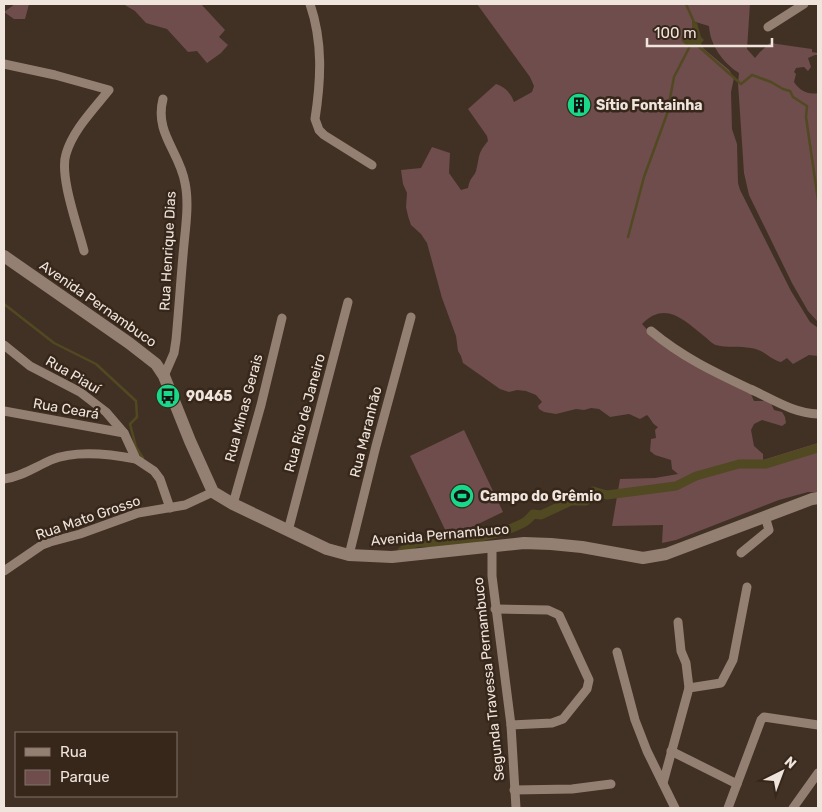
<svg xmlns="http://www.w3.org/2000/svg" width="822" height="812" viewBox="0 0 822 812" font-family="Rubik,sans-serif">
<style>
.green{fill:#6e4d4c}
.water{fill:#514921}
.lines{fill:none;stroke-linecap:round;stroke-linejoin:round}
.stream{stroke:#514921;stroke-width:2.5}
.canal{stroke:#514921;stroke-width:9}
.street{stroke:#948072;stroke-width:9}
.secondary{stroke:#948072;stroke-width:12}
.labels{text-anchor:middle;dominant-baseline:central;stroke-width:5;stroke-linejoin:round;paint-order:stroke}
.poi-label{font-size:14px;font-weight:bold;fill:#efe5dd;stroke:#37271a;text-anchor:start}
.street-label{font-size:14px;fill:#efe5dd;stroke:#37271a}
</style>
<rect width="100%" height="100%" fill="#413124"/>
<g class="green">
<path d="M15,4H29L25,19H14L4,12Z"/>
<path d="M123,4H201L225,30L219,37L228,45L221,53L207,63L197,51L188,52L167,29L146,23L135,11Z"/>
<path d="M477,4H750L747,49L755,58L760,52L770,43L812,49V52L818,53V55H815L808,58L811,67L808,71L804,67L796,68L794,72L796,74L794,82C800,91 808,95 818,93V322L808,311L792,283L749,195L744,173L738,83L739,73C723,63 710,45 709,26L692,21V32L684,34L688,47L699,46L701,44L704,49L729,70L734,78L731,92L732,129L737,144L738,183L740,190L791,291L810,322L818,328V356L809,355L793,364L787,358L781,362C769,359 765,350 751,348C740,346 727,348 716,345C712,344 708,339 704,336C684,320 665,300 642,324C672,358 710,373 750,392L754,401H770L774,410L782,412L785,417L786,423L782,426L762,420L754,424L751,430L754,446L763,454V460L818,443V492H808L779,500L676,540L662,543L663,525L612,526L620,479L655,478L678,474L672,469L671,460L655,455L650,451L651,439L656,438L655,430L658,427C653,425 651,419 647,415L640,419L629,414L610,417L599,409L591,408L584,410L576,409L556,414L544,412L539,409L538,406L542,402L536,395L526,391L517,390L509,392L500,389L463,363L461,356L458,351L456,336L442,298L427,243L421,234L411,225L408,216L406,207L407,193L403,184L401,170L421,168L432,147L450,153L449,173L461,190L468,188C470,177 474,177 476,171C480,156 477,154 488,141L487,136L468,109L496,84C505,87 510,92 514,102L532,92L534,86L530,77Z"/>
<path d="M464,430L503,512L449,538L410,456Z"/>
</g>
<path class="water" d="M692,21L697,23L701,37L704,40L699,46L688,47L682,41L681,37L684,34L692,32Z"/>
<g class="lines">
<g class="stream">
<path d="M686,4L694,22"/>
<path d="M697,45L741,84L752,75L771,82L783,89L790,91L793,97L807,106L806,117L818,200"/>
<path d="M628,237L644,177L667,114L674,77L690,46"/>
<path d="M4,304L54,343L96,364L136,401L137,417L130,424L136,447L143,458"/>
</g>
<path class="canal" d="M402,551C420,537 421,544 442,543C462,542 504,533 521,524C526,522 530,518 533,514L541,515L571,501H586L593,491L607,495L676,486L696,476L739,464H766L818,448"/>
<g class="street">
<path d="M310,4C323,42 321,80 315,119L319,130L324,135L372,165"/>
<path d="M768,27L804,4"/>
<path d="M4,64L55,75L109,90C93,110 73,130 66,154C59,176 78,227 84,251"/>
<path d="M163,99C154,133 180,152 185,183C189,202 186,224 184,244C181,276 179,308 176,340L174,353L164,376"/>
<path d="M651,331C682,357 714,372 750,389C773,399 792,413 818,414"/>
<path d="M4,345L30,366L80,392L106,412L124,433L136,459L154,471L160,479L170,508"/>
<path d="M4,411L124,433"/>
<path d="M4,479C21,477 35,467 51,460C75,450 110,454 136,459"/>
<path d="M233,504L261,405L282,318"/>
<path d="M288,531L348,302"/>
<path d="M492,547V576L511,725L516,808"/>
<path d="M741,553L769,530L765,516"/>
<path d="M349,555L376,446L411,317"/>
<path d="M4,571L42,545L50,542L80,534L138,513L185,505L213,492"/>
<path d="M495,609L548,610L559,615L589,680L587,689L563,719L552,723L511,725"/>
<path d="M678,622L681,651L686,663L689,688"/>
<path d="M617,652L635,720L647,751L675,808"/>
<path d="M671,751L737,784"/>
<path d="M663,783L689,688L721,683L733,660L747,587"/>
<path d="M514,790L572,789L611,784"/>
<path d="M728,808L761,720L764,717L818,725"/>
<path d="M793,808L818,773"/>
</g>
<path class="secondary" d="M4,256L129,343L156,364L164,376L190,441L213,492L233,504L327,549L349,555L392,557L524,543L551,544L582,547L643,558L666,554L812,499L818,498"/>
</g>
<defs>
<g id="building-disc" transform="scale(1.25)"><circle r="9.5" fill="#18d989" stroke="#37271a"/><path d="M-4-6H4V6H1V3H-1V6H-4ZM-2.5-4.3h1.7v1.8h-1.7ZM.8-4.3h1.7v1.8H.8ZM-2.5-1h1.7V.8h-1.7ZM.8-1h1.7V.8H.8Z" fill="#111"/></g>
<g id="bus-disc" transform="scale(1.25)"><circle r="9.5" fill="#18d989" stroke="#37271a"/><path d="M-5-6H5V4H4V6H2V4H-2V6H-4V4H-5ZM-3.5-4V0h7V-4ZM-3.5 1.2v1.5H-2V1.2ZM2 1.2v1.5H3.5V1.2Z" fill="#111"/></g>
<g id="stadium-disc" transform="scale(1.25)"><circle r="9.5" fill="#18d989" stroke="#37271a"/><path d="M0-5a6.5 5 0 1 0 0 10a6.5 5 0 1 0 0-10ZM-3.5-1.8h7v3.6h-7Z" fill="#111"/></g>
</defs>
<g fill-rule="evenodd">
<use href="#building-disc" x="579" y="105"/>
<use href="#bus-disc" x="168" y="396"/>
<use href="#stadium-disc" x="462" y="496"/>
</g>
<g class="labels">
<g class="poi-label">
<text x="596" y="105">Sítio Fontainha</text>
<text x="186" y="396">90465</text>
<text x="480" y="496">Campo do Grêmio</text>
</g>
<g class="street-label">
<text transform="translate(168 251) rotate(-87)">Rua Henrique Dias</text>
<text transform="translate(98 304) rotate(35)">Avenida Pernambuco</text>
<text transform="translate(73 375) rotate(30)">Rua Piauí</text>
<text transform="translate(244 408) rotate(-75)">Rua Minas Gerais</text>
<text transform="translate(66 409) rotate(10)">Rua Ceará</text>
<text transform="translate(305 413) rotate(-75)">Rua Rio de Janeiro</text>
<text transform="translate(366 432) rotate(-76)">Rua Maranhão</text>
<text transform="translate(88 518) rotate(-19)">Rua Mato Grosso</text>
<text transform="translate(440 535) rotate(-5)">Avenida Pernambuco</text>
<text transform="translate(489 679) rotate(-96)">Segunda Travessa Pernambuco</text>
</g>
</g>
<rect width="822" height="812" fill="none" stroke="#efe5dd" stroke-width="10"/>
<rect x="15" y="732" width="162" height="65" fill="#37271a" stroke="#817368"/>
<rect x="25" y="748" width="25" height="8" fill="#948072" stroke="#817368"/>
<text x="60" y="757" font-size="15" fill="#efe5dd">Rua</text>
<rect x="25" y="770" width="25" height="15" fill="#6e4d4c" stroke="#817368"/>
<text x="60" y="782" font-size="15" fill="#efe5dd">Parque</text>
<g transform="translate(782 772) rotate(42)" stroke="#37271a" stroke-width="4" paint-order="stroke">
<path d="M0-4L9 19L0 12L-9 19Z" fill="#efe5dd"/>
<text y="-8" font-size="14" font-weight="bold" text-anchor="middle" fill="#efe5dd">N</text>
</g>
<path d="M647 38v8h125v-8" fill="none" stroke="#efe5dd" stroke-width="2.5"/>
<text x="654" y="38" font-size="15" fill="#efe5dd" stroke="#37271a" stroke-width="4" paint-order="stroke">100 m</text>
</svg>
